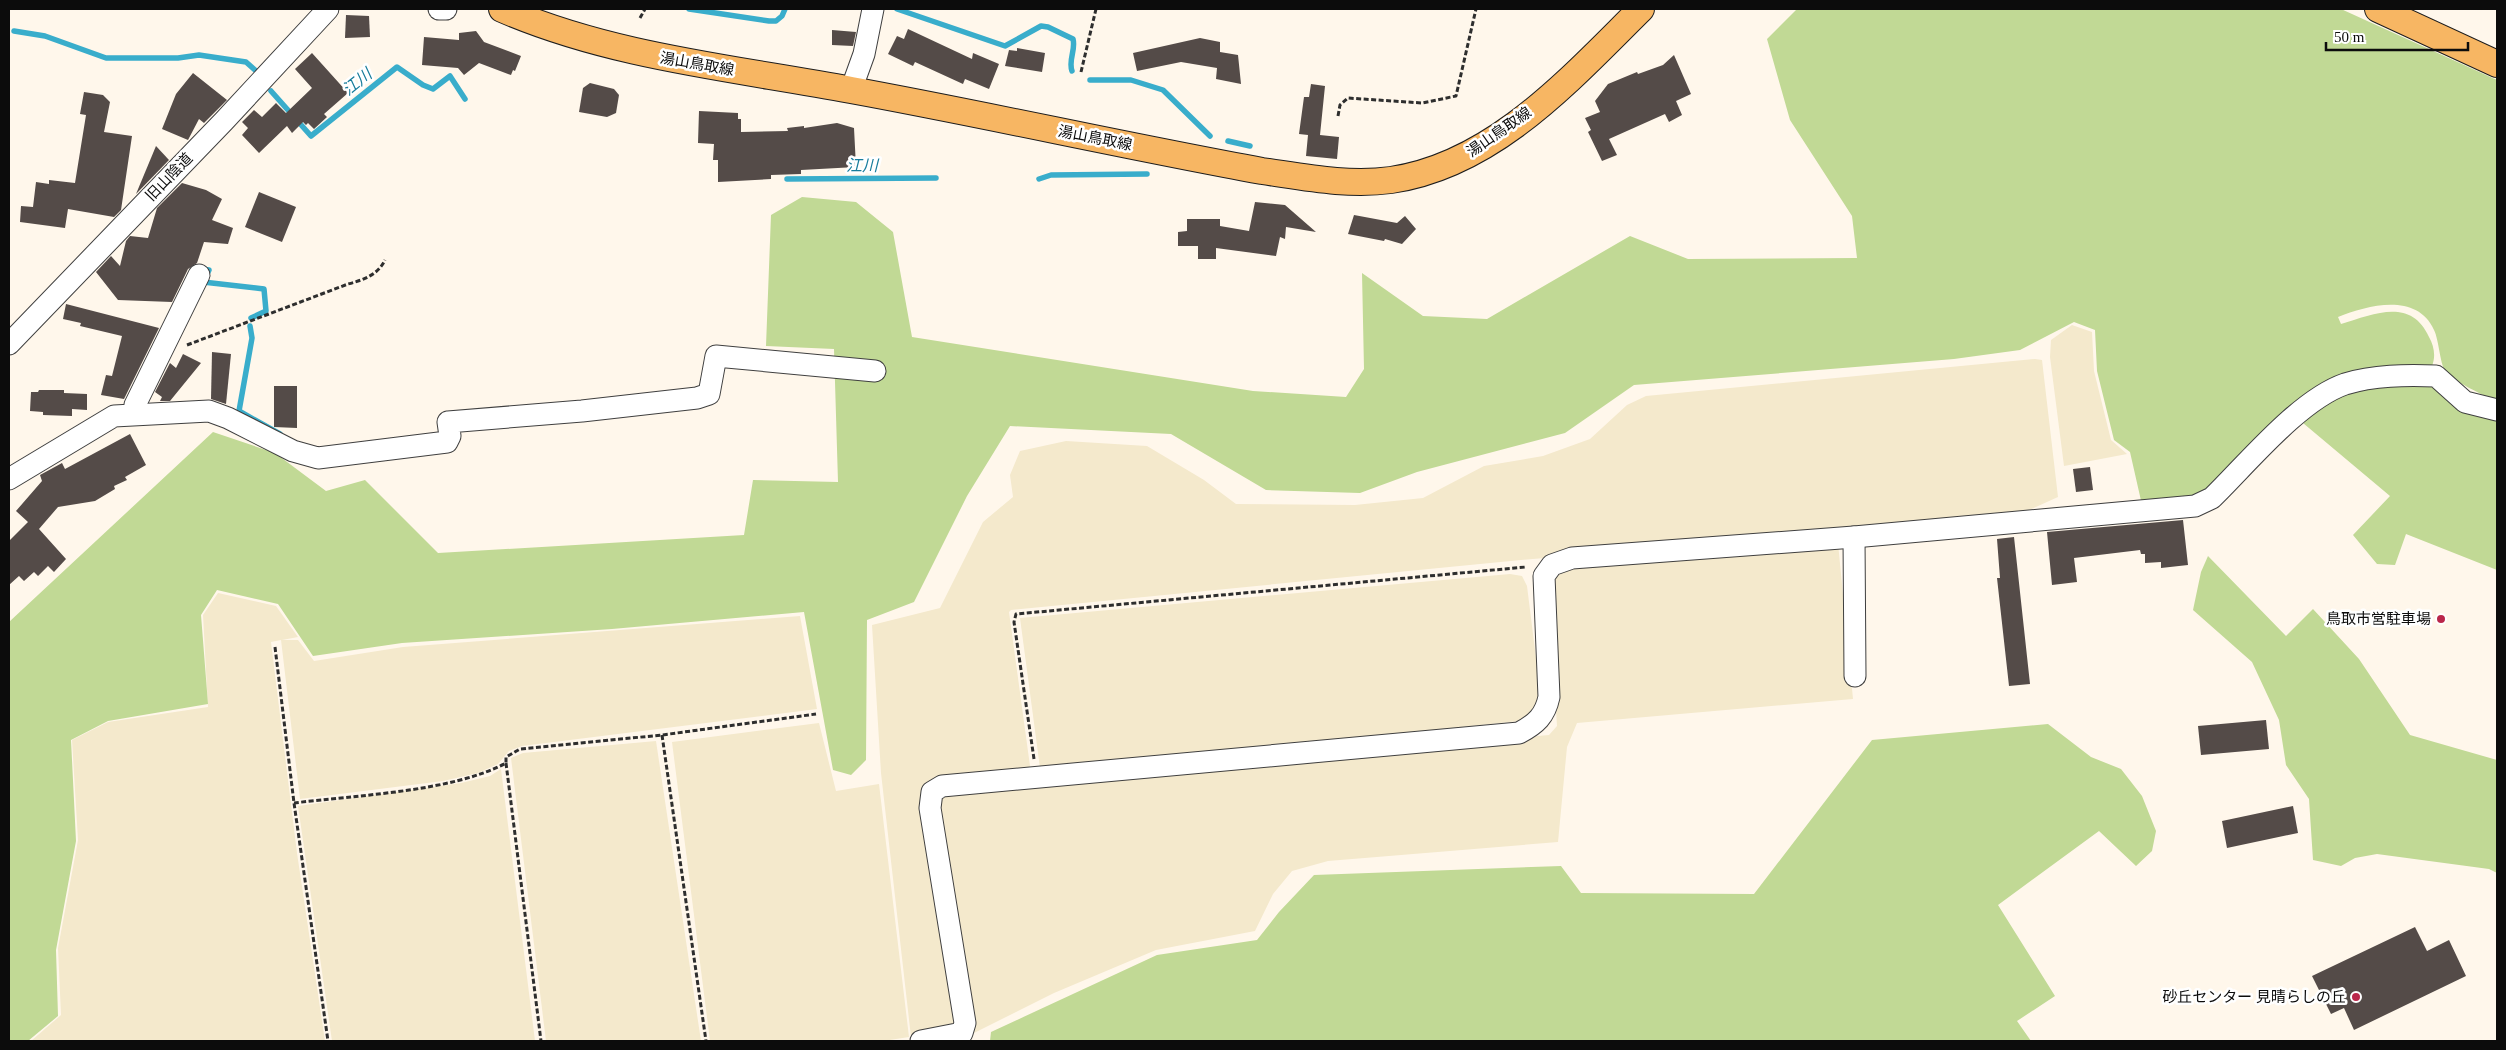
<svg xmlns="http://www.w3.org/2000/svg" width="2506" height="1050" viewBox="0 0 2506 1050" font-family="'Times New Roman','Noto Sans JP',serif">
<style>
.farmland{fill:#f4e9cc}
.forest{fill:#c1d995}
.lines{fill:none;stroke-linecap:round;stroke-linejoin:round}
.stream{stroke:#39adcb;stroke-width:5.5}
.building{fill:#544b48}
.minor-casing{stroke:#3f3f3f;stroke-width:23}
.major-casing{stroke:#1d1d1d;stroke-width:28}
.path{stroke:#2e2e2e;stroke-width:3;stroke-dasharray:5 2.5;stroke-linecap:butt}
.minor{stroke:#fff;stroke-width:21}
.major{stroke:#f7b663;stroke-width:26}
.poi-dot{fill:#ba264a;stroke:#fff;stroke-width:2}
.labels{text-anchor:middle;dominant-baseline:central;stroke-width:5;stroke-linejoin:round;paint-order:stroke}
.street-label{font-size:15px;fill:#0c0c0c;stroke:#fff}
.poi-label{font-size:15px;fill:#0c0c0c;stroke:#fff;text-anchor:end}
.water-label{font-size:16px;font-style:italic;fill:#177c9b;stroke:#fff}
</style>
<rect width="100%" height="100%" fill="#fff7eb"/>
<g class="farmland">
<path d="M2072,325L2092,332L2094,371L2111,440L2127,454L2064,466L2050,357L2051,340Z"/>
<path d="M2035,359L2042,360L2058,497L2009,519L1521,560L1011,610L1009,612L1030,766L1028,770L928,783L959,1018L950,1030L911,1037L881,773L872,625L940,608L983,522L1013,497L1010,475L1020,451L1066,441L1147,446L1204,480L1236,504L1355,505L1423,498L1484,466L1543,456L1590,439L1627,405L1646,396Z"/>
<path d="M1838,543L1853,699L1577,723L1567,747L1558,842L1328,861L1292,871L1273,894L1255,931L1156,950L1054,993L974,1033L935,802L940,791L1549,735L1557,726L1549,600L1554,568Z"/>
<path d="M1510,574L1522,576L1527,586L1540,690L1539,702L1528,720L1047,771L1040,768L1020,618Z"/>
<path d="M218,593L276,606L298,637L282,640H298L314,661L403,647L800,616L817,709L522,746L509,751L498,764L478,773L443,781L300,799L281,640L271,642L297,853L325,1041H31L61,1015L58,948L78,840L72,740L108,722L208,707L203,615Z"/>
<path d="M819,723L836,791L879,784L909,1037L883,1041H710L672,742Z"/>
<path d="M656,741L701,1041H546L511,758L523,753Z"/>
<path d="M501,769L535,1041H332L298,806L461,783L490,776Z"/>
</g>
<g class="forest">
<path d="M1797,9H2341L2497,80V402C2483,394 2454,383 2445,370C2440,364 2439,340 2434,330C2417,292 2368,305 2338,317L2341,324C2374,314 2411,297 2429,337C2434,346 2436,356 2432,366L2361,374L2204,496L2142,505L2130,452L2114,440L2097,371L2095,330L2074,322L2020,350L1954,359L1634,385L1565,433L1417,472L1360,493L1266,490L1171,434L1010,426L967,496L914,602L867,620L866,760L851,775L833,770L804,612L612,629L402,643L313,656L278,604L217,590L201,615L208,704L108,721L71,740L76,841L56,950L58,1016L28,1041H9V622L213,432L275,453L326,491L365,480L438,553L744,535L753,480L838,482L834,349L766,346L771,215L802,197L856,202L893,232L912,337L1253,391L1346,397L1364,369L1362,273L1423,316L1487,319L1630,236L1688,259L1857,258L1852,216L1790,120L1767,39Z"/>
<path d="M2432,384L2497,415V570L2406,534L2395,565L2377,564L2353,535L2390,496L2303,423L2326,399L2354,388Z"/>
<path d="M2208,556L2286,636L2313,609L2359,659L2410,735L2497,760V873L2489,869L2377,854L2355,858L2341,866L2313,860L2309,799L2286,765L2279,720L2252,662L2193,610L2201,572Z"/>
<path d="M2048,724L2091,757L2121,769L2142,796L2156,831L2152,851L2136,866L2099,831L1998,905L2055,996L2017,1021L2031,1041H990L991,1032L1157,955L1257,940L1279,912L1314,875L1561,866L1581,893L1754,894L1872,740Z"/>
</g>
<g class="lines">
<g class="stream">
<path d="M689,9L769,21H776L782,16L785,9"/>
<path d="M897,9L1005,46L1041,26L1048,27L1073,39C1076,50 1068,60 1072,71"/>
<path d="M14,31L45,36L106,58H178L199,55L246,62L255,70"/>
<path d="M1090,80H1131L1163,90L1210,136"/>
<path d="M271,91L311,136L397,67L423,85L433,89L450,76L465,99"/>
<path d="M1228,141L1250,146"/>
<path d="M787,179L936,178"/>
<path d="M1039,179L1051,175L1147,174"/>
<path d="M202,269L209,270L203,282L264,289L266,311L251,318"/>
<path d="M250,326L252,338L239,411L280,434"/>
</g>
</g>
<g class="building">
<path d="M346,15L369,16L370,37L345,38Z"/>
<path d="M908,29L972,59L973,53L999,64L989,89L965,79L963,84L915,62L913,66L888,54L897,36L904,39Z"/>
<path d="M832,30L856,32L853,46L832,45Z"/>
<path d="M476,31L484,42L521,56L515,71L513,70L511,75L479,63L464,75L458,68L422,65L424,37L459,40V33Z"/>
<path d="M1200,38L1220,42V52L1238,55L1241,84L1216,79L1217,68L1181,62L1137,71L1133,53Z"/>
<path d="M1017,48L1045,53L1042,72L1005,66L1009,50L1017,51Z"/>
<path d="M312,53L348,93L324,114L327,117L314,129L308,123L306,125L303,122L292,133L287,126L259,153L242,135L248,128L242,122L254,110L262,117L276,103L286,113L312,88L295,69Z"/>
<path d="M1674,55L1691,94L1676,101L1682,115L1669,122L1665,114L1609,139L1617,155L1602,161L1588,132L1591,130L1585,118L1600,112L1595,101L1608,84L1637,72L1638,74L1663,65Z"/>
<path d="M193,73L227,100L204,123L199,119L188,140L162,129L176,94Z"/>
<path d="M590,83L614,89L619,95L616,113L607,117L579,112L583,88Z"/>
<path d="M1311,84L1325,86L1320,135L1339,137L1337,159L1306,156L1308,135L1299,134L1304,97H1309Z"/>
<path d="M84,92L103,95L110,102L104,132L132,136L121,210L114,217L68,209L65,228L20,222L21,206L33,207L36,182L49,184V180L75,183L86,115L80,114Z"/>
<path d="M699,111L738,113V119H741V132L788,131L787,128L804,126V128L837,123L854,128L856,167L801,170V174L771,175V179L718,182V160H713L714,144L698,143Z"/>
<path d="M156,146L169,160L136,194Z"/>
<path d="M182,183L206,190L222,199L212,220L233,228L228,244L204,242L197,263L188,269L172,302L118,300L96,272L111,256L120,266L126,241L130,236L148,238L157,208Z"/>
<path d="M259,192L296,207L282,242L245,227Z"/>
<path d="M1255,202L1285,205L1316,232L1286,227L1285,239L1280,237L1276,256L1216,248V259H1198V246H1178V232L1187,231V219H1220V226L1249,231Z"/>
<path d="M1354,215L1397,223L1405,216L1416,229L1402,244L1385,239L1384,241L1348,234Z"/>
<path d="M66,304L159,328L124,399L101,395L106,375L112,376L122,336L80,326L81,323L63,319Z"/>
<path d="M212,352L231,354L226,404L211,399Z"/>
<path d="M183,354L201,363L170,401H160L162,397L155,392L170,363L176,368Z"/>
<path d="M274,386H297V428L274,427Z"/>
<path d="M39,390H64V393L87,394V410L72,409V416L43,415V412L30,411L31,392H38Z"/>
<path d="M130,434L146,465L125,477L127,480L114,486L115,489L95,501L58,507L39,529L66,559L54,572L48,566L38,576L34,572L24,581L19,576L9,585V541L28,522L16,511L42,481L40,475L62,463L65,469Z"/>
<path d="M2090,467L2093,490L2076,492L2073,469Z"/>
<path d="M2183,520L2188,565L2161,568V562L2145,563V554H2141L2140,550L2074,558L2077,582L2052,585L2047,532Z"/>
<path d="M2014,537L2030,684L2009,686L1997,578H2000L1997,539Z"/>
<path d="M2266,720L2269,749L2201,755L2198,726Z"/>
<path d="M2293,806L2298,833L2227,848L2222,821Z"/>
<path d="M2415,927L2427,951L2449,940L2466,976L2354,1030L2344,1008L2331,1014L2312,976Z"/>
</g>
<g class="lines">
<g class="minor-casing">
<g id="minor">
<path d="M439,9H446"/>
<path d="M851,90L864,54L873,9"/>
<path d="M9,344L224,121L328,9"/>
<path d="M134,414L135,405L199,275"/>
<path d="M9,479L114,416L209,411L228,418L293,451L318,458L447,442L450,436L448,422L582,411L697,398L709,394L716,356L875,371"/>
<path d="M1854,537L1855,676"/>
<path d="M921,1041L962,1033L965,1023L930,808L932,792L942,786L1519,733C1536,724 1545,716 1549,697L1544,576L1552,565L1572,558L1854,537L2195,506L2212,498C2247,464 2299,400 2345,384C2374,375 2406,375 2436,376L2465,402L2497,410"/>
</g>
</g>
<g class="major-casing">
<g id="major">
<path d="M502,9C613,57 734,68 851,90C988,115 1125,146 1262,171C1304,177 1348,186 1391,180C1494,165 1570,79 1641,9"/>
<path d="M2378,9L2497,64"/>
</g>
</g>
<g class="path">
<path d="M640,18L645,9"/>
<path d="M1081,72L1096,9"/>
<path d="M1338,116L1340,105L1348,98L1422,103L1456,96L1476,9"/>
<path d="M187,345L348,284C363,280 378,275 385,260"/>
<path d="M275,647L294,803L328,1041"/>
<path d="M662,735L706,1041"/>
<path d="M1034,759L1014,622L1016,614L1526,567"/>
<path d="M506,763L541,1041"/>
<path d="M294,803C357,795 452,792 506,763V757L520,749L662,735L816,714"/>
</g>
<use href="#minor" class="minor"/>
<use href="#major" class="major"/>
</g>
<g class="poi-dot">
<circle cx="2441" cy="619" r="5"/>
<circle cx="2356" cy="997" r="5"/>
</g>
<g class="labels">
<g class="street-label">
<text transform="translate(697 64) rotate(10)">湯山鳥取線</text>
<text transform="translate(1499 132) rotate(-35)">湯山鳥取線</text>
<text transform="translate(1095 138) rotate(11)">湯山鳥取線</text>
<text transform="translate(169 177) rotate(-46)">旧山陰道</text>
</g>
<g class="poi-label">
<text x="2431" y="619">鳥取市営駐車場</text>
<text x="2346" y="997">砂丘センター 見晴らしの丘</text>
</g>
<g class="water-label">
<text transform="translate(357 82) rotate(-39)">江川</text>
<text x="862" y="165">江川</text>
</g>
</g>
<rect width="2506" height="1050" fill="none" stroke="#0c0c0c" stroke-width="20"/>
<path d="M2326 42v8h142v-8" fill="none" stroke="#0c0c0c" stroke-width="2.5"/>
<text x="2334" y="42" font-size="15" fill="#0c0c0c" stroke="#ffffff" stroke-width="4" paint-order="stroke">50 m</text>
</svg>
